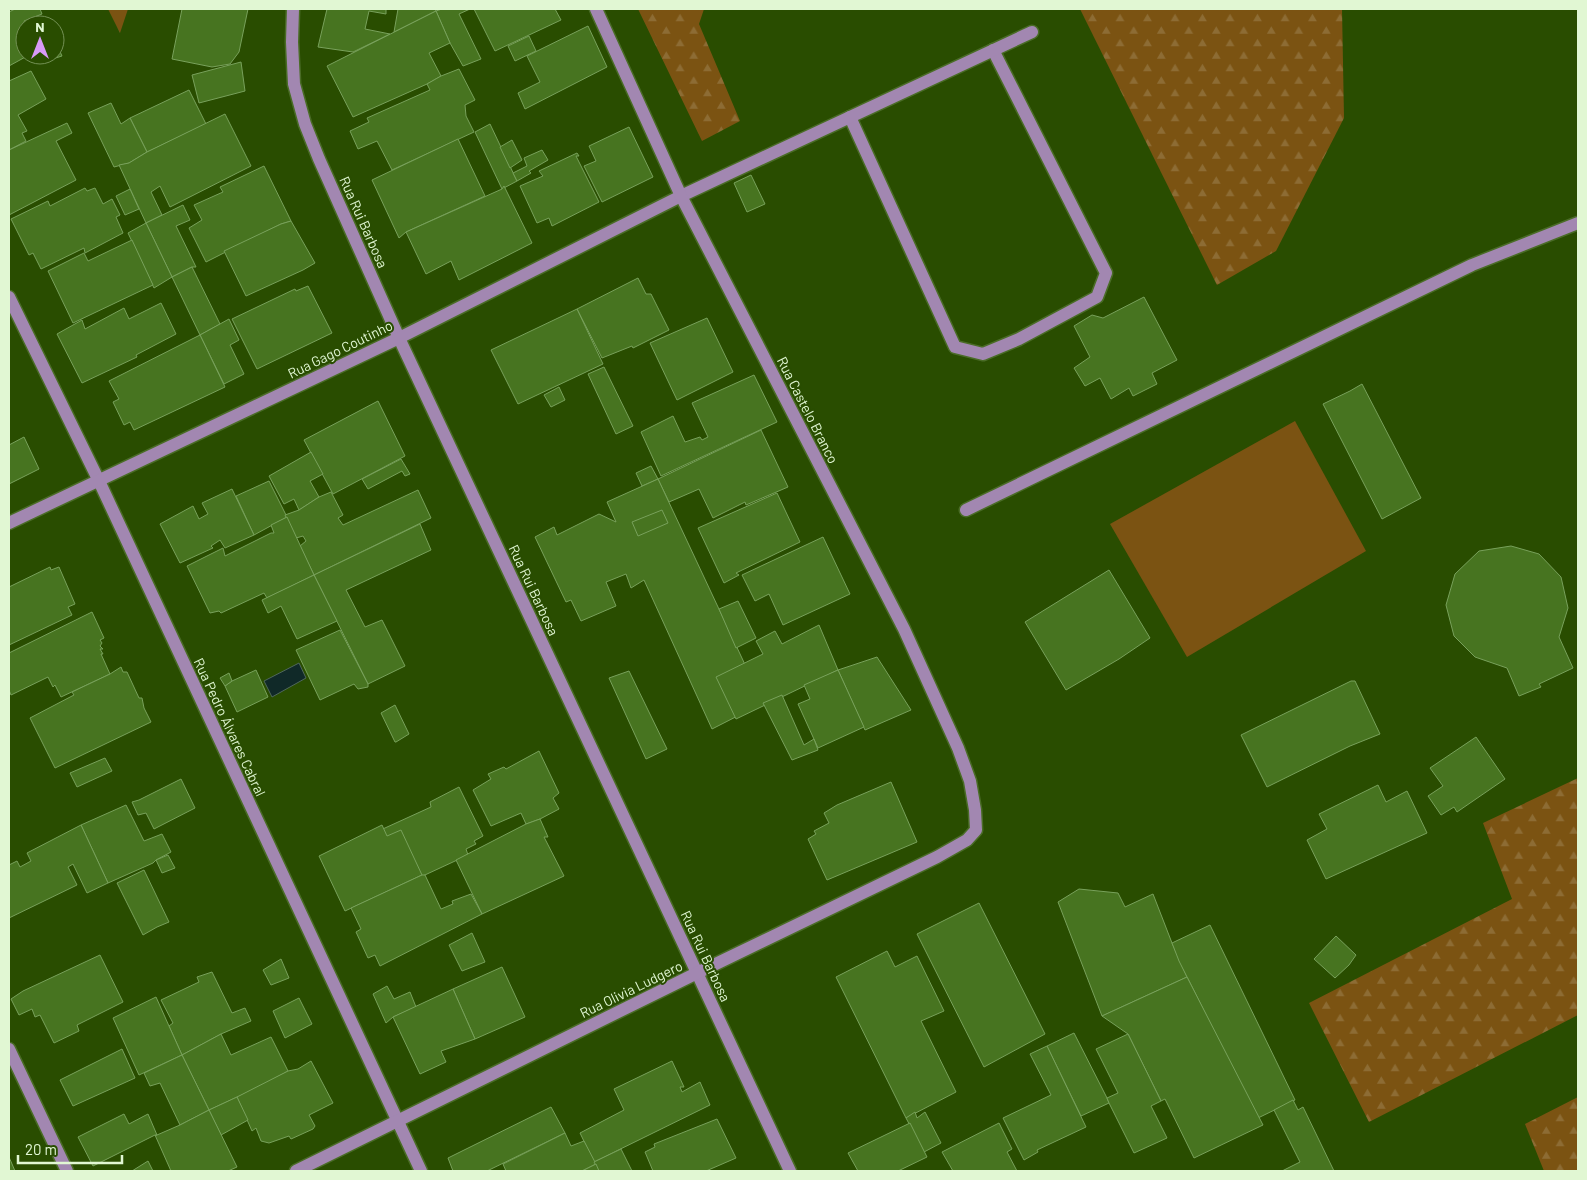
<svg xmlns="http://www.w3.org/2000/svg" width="1587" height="1180" viewBox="0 0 1587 1180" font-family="Barlow,sans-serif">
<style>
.forest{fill:url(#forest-firs)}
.pitch{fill:#7b5312}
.water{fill:#102928;stroke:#4f675b}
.building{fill:#477420;stroke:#78a15b}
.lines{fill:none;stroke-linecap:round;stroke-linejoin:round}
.minor-casing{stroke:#4a6c26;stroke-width:15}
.minor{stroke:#a287b1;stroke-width:12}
.labels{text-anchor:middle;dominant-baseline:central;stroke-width:4;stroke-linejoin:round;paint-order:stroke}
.street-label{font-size:14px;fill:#e1f7d3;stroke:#294d00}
</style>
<defs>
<pattern id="forest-firs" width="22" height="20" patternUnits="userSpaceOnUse" patternTransform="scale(1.25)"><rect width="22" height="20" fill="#7b5312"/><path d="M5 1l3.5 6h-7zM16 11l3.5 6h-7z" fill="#8d6c34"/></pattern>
</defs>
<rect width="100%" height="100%" fill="#294d00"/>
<g class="forest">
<path d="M108,9H128L120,33Z"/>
<path d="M638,9H704L699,24L740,121L702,141Z"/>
<path d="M1080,9H1342L1344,118L1276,251L1217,285Z"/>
<path d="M1578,778V1015L1369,1122L1309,1003L1512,899L1483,823Z"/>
<path d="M1578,1097V1171H1544L1525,1124Z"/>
</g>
<path class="pitch" d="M1295,421L1366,551L1187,657L1110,524Z"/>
<path class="water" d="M299,663L306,678L272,697L264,681Z"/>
<g class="building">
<path d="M15,9H40L42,14L24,21L26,25H25V55H29L9,66V12Z"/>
<path d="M182,9H248L239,52L230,64L212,67L172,59Z"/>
<path d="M327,9H386V14L369,11L365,29L390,34L353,52L318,47Z"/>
<path d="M398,9H435L436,11L394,32Z"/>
<path d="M442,9H470L459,14L481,59L463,66L450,43L436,11Z"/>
<path d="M474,9H555L561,20L495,51Z"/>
<path d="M436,11L450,43L429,53L441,76L427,84L353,117L327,66Z"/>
<path d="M588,26L607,67L525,109L518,93L540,82L527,56Z"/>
<path d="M529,36L536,51L515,61L508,46Z"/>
<path d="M57,45L62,56L49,60L46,55H55V46Z"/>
<path d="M241,62L245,91L199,103L192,75Z"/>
<path d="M459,69L475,100L465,105L466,116L474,132L392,170L377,141L358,149L350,131L369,122L367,118L430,90L427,84L441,76Z"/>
<path d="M31,71L46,99L18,115L27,131L22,133L26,141L9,150V81Z"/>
<path d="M189,90L206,124L147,152L130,118Z"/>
<path d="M111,103L121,124L130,118L147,152L129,163L114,167L88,113Z"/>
<path d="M225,114L251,166L170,207L160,186L151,192L162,215L146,223L119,165L129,163L147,152Z"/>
<path d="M67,123L72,133L56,141L76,180L9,215V150Z"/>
<path d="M490,124L517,181L502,189L475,132Z"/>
<path d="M629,127L653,177L602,202L584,166L596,161L589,146Z"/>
<path d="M458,139L485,196L406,232L399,238L372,180Z"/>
<path d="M512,140L522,160L510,168L500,147Z"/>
<path d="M542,150L548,160L529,171L531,173L517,181L513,173L527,166L524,158Z"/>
<path d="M577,153L579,156H576L599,202L552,226L549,218L537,223L520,186L543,176L539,171Z"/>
<path d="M264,166L291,221L281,224L206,262L189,228L202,220L194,205L223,192L220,187Z"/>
<path d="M751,175L765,204L747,212L734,183Z"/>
<path d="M504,186L532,243L459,280L451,261L426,274L406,232L502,189Z"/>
<path d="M85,188L87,191L95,188L103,204L112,199L120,215L116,217L123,233L85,253L84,248L41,269L33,253L29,255L11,219L48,201L50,206Z"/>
<path d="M130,189L139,209L125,215L116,196Z"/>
<path d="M183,205L190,220L176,226L196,267H192L172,277L146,223Z"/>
<path d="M291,221L315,263L303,270L246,296L224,251L281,224Z"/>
<path d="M146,223L172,277L154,288L128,233Z"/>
<path d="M132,240L153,285L73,323L48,271L84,253L88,261Z"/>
<path d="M192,267L220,324L200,335L172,277Z"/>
<path d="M638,278L646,294H651L669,330L633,348L632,346L602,358L577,309Z"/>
<path d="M308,286L332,333L257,369L232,319L295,289L296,291Z"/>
<path d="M1144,297L1177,360L1152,373L1157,384L1133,396L1129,388L1111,399L1100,378L1085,386L1074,368L1090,357L1074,326L1092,315L1103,318Z"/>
<path d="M161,303L176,334L136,355L137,357L82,383L57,334L82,320L85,329L124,308L129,319Z"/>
<path d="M577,309L603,364L518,404L491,350Z"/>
<path d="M707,318L733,372L677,400L650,343Z"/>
<path d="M229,319L239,340L230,345L244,374L224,384L200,335Z"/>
<path d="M200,335L225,387L134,430L130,422L124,425L113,402L119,399L109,381Z"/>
<path d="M604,367L633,426L616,434L588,374Z"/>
<path d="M754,375L777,422L661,476L641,432L673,416L685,442L700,437L702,440L708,437L692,403Z"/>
<path d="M1362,384L1421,498L1382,519L1323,404L1350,391Z"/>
<path d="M559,387L565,400L551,407L544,395Z"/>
<path d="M378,401L405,456L333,494L304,440Z"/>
<path d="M761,430L788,487L746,505L745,502L713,518L699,489L669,502L658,479Z"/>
<path d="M24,437L39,469L9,484V445Z"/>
<path d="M311,452L323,474L310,481L319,497L299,510L294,499L284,504L269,476Z"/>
<path d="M401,459L410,474L405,476L402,471L368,489L362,479Z"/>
<path d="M651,466L658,479L642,486L636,473Z"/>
<path d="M658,479L763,703L712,729L644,580L631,588L626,574L606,582L616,606L581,621L571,600L566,602L535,537L554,527L557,535L599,514L616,522L607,502Z"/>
<path d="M269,481L287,517L254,535L236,496Z"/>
<path d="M232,489L254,535L225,548L220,540L211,546L213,548L180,563L160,524L193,506L199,519L208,514L202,503Z"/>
<path d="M418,490L431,518L314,575L300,546L306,541L303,536L296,538L285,515L299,510L319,497L331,492L343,515L338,518L343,525Z"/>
<path d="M777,493L800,542L736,573L739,575L724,583L698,528Z"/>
<path d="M662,510L668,523L638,536L632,522Z"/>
<path d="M287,517L314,575L267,598L264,593L221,613L219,611L210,613L187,566L223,548L225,556L271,533H274L271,525Z"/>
<path d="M420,524L431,550L346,590L365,627L382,620L405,666L368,684L314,575Z"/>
<path d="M823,537L850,594L783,625L769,594L755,601L742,575Z"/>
<path d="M1511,546L1539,554L1561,577L1568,608L1559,637L1573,668L1539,684L1541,687L1519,696L1507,668L1475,657L1454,636L1446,605L1455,574L1479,551Z"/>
<path d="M50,567L51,570L59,567L75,604L68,607L72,615L9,645V587Z"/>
<path d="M1109,570L1150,638L1119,659L1066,690L1025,622Z"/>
<path d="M314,575L337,621L297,639L281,606L268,613L262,600Z"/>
<path d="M738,601L756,638L736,648L719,609Z"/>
<path d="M92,612L104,638L100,640L102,643L100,646L103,649H100L103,654H101L110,674L61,697L55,685L53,687L48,677L11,695L9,690V653Z"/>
<path d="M819,625L838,670L736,719L716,677L763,654L756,641L775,631L782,644Z"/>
<path d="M340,630L368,684V687L358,689L354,684L320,700L296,650Z"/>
<path d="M877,657L911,710L865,730L838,670Z"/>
<path d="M121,667L123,672H127L139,698H142L144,708L151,722L55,768L30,718L74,695L72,692L110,674Z"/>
<path d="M256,670L268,697L237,712L225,686L232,681Z"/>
<path d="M838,670L864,727L818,748L798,704L810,699L804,685Z"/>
<path d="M629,671L667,749L646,759L609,678Z"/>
<path d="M229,673L232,681L225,686L220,678Z"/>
<path d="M1351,681H1355L1380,734L1350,746L1267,787L1241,735Z"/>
<path d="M782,695L804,745L814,739L818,750L792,760L763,703Z"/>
<path d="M395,705L409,734L396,742H395L381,713Z"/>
<path d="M1476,737L1505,779L1457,812L1454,807L1441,815L1428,796L1443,786L1430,768Z"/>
<path d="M539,751L559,793L553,798L559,809L540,819L526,824L521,813L491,826L473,790L491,779L488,774L504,767L506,769Z"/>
<path d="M105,758L112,771L77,787L70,773Z"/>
<path d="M181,779L195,808L154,829L146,813L138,815L132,802L139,800Z"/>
<path d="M891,782L917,842L827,880L808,839L816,834L814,831L829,823L824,813L837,805Z"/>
<path d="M1378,785L1386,802L1407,791L1427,833L1326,879L1307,840L1327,829L1319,814Z"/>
<path d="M459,787L483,836L474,841L476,844L466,849L468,855L399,887L374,833L431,807L430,802Z"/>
<path d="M126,805L144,841L162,834L171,852L156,860L153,863L108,883L81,825Z"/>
<path d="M540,819L548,837H544L564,876L482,914L456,860L526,824Z"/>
<path d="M81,825L108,883L87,893L73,864L68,867L77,885L9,918V865L17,861L20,867L31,861L27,853Z"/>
<path d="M382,825L387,836L401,830L422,875L345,911L319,856Z"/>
<path d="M168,855L175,868L162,873L156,860Z"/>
<path d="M144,870L169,922L157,927L143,935L117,883Z"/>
<path d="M422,875H425L441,909L453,904L452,901L471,894L482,914L380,966L375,955L368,958L356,932L361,929L351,908Z"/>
<path d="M1079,889L1118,893L1125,907L1153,894L1172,943L1187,977L1102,1016L1058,902Z"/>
<path d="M979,903L1045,1034L984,1067L917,934Z"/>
<path d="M1210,925L1295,1100L1258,1118L1179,961L1172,943Z"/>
<path d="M472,933L485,962L462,971L449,945Z"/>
<path d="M1336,936L1356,955L1349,965L1335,978L1314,959Z"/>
<path d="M887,951L895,967L917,956L944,1011L921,1021L956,1092L906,1118L836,977Z"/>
<path d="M100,955L123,1002L77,1025L79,1031L54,1043L40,1015L35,1017L32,1009L19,1015L11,999L23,991Z"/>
<path d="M281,959L289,978L271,985L263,970Z"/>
<path d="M502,967L525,1017L475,1039L453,989Z"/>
<path d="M212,972L232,1013L245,1008L251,1021L221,1034L182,1055L169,1026L173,1023L161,1000L199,982L197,977Z"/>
<path d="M1187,977L1263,1125L1194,1158L1165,1099L1161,1101L1128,1034L1102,1016Z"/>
<path d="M387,986L394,999L410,992L416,1007L393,1017L386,1023L373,994Z"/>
<path d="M453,989L475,1039L441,1051L446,1062L420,1074L393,1017Z"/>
<path d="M156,997L182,1055L139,1075L113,1018Z"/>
<path d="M299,998L312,1024L285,1038L273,1011Z"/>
<path d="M1074,1033L1107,1098L1109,1103L1081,1116L1047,1046Z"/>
<path d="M221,1034L231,1055L271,1037L288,1071L259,1087L209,1110L182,1055Z"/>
<path d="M1128,1034L1161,1101L1151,1106L1167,1138L1134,1153L1109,1103L1107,1098L1118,1093L1096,1049Z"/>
<path d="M1047,1046L1086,1127L1037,1150L1038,1152L1024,1160L1003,1118L1051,1095L1030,1054Z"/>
<path d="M122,1049L135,1078L73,1106L60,1080Z"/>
<path d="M182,1055L209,1110L180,1125L160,1083L150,1086L144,1073Z"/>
<path d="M311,1061L333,1103L309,1115L315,1126L313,1129L291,1139L289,1136L269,1143L261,1141L256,1128L252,1131L237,1097L288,1071L298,1069Z"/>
<path d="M672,1061L684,1087H680L682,1092L700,1082L710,1105L594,1162L580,1133L624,1110L614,1089Z"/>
<path d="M237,1097L248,1120L221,1135L209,1110Z"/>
<path d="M1293,1100L1298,1110L1303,1107L1334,1171H1282L1300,1162L1274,1110Z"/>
<path d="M551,1107L565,1133L487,1171H453L448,1158Z"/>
<path d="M209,1110L237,1167L228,1171H171L155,1135H157L180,1125Z"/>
<path d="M915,1112L917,1118L925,1112L941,1143L924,1152L906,1118Z"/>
<path d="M124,1114L129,1124L148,1114L157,1135H155L93,1166L78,1137Z"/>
<path d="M717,1119L736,1158L706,1171H653L645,1152L655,1147L654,1144Z"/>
<path d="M910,1123L927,1157L898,1171H858L848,1153Z"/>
<path d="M999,1123L1012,1149L1007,1152L1017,1171H953L942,1152Z"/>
<path d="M565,1133L571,1146L584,1141L596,1164L582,1171H506L503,1164Z"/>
<path d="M621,1149L632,1171H599L594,1162Z"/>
<path d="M9,1157L15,1171H9Z"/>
<path d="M148,1161L153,1171H132Z"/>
<path d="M596,1164L599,1171H582Z"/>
</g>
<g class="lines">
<g class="minor-casing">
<g id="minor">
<path d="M293,9L292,42L294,84L305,124L319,159L399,338L790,1171"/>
<path d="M850,117L955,347L983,354L1019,339L1097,297L1106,273L993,50"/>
<path d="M9,297L99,481L421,1171"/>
<path d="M966,510L1472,265L1578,223"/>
<path d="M9,523L399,338L681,196L1032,32"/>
<path d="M9,1049L67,1171"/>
<path d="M296,1171L697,973L937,857L967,840L976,830L975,810L970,781L958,748L904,629L681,196L596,9"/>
</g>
</g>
<use href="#minor" class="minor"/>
</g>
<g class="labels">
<g class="street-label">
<text transform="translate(364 222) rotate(66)">Rua Rui Barbosa</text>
<text transform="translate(340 349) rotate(-26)">Rua Gago Coutinho</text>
<text transform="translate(808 410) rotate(63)">Rua Castelo Branco</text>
<text transform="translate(534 590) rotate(65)">Rua Rui Barbosa</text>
<text transform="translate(230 727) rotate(65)">Rua Pedro Álvares Cabral</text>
<text transform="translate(706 956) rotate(65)">Rua Rui Barbosa</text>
<text transform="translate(631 989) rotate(-26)">Rua Olivia Ludgero</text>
</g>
</g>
<rect width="1587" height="1180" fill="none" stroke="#e1f7d3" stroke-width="20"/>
<g transform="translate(40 40)"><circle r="24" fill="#294d00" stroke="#739154"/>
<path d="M0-4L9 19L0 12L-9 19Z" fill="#d89af8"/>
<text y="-8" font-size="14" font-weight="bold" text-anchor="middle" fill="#e1f7d3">N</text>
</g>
<path d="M18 1155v8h104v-8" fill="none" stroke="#e1f7d3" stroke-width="2.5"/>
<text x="25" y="1155" font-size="15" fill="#e1f7d3" stroke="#294d00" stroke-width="4" paint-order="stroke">20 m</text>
</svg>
